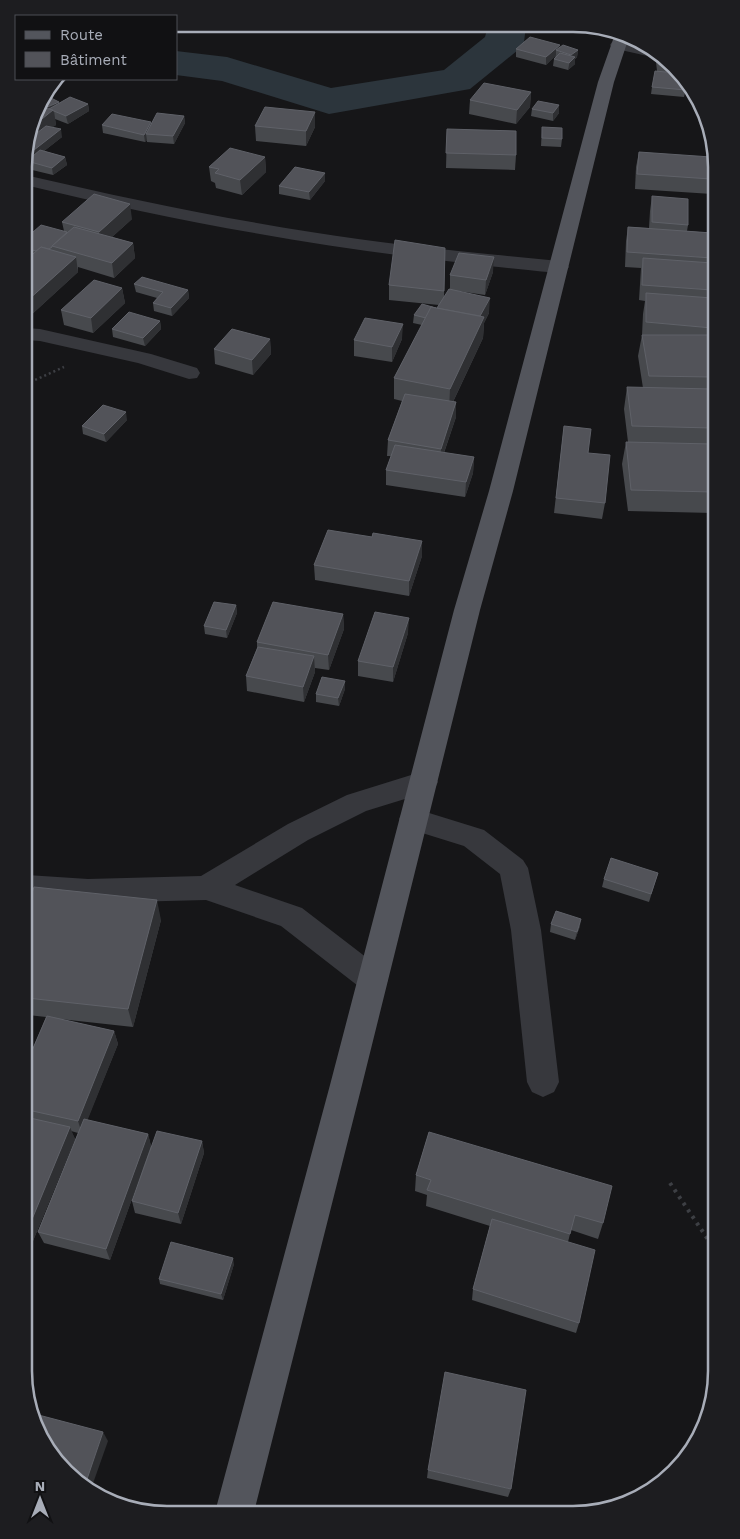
<svg xmlns="http://www.w3.org/2000/svg" width="740" height="1539" viewBox="0 0 740 1539" font-family="'Work Sans',sans-serif">
<style>
.lines{fill:none;stroke-linecap:round;stroke-linejoin:round}
.river{fill:#2c353c;fill-rule:evenodd}
.path-far1{stroke:#3d3f44;stroke-width:2.5;stroke-dasharray:2 3;stroke-linecap:butt}
.path{stroke:#3d3f44;stroke-width:4;stroke-dasharray:3 5;stroke-linecap:butt}
.minor{fill:#37383d;fill-rule:evenodd}
.major{fill:#53555c;fill-rule:evenodd}
.wall{fill:#47494d}
.shaded-wall{fill:#2f3033}
.building{fill:#525359;stroke:#5f6168}
.rim{fill:none;stroke:#a8adb8;stroke-width:2.5}
</style>
<rect width="100%" height="100%" fill="#161618"/>
<g class="lines">
<path class="river" d="M488,26H526L524,42L518,50L470,89L329,114L222,81L176,75V51L227,57L331,88L444,70L485,37Z"/>
<path class="path-far1" d="M26,384L64,367"/>
<path class="path" d="M670,1183L715,1250"/>
<g class="minor">
<path d="M618,40L635,44L658,55L652,57L612,48L610,45L612,42Z"/>
<path d="M25,175C120,197 215,217 311,232C393,245 476,253 559,261L566,263L569,267L566,271C554,274 541,271 528,270C507,268 486,266 464,263C316,247 170,220 25,185Z"/>
<path d="M25,328L40,329L151,354L197,368L200,373L197,378L189,379L138,363L40,341L26,340Z"/>
<path d="M424,771L434,774L438,782L434,790L366,811L308,840L235,885L302,908L384,971L388,980L384,989L373,993L362,989L281,926L206,900L88,903L27,899V875L88,879L201,876L288,824L347,795Z"/>
<path d="M413,808L484,830L523,860L528,868L541,930L559,1082L554,1092L543,1097L532,1092L527,1082L511,930L500,874L464,846L403,827L399,819L403,811Z"/>
</g>
<path class="major" d="M615,34L628,40L614,82L513,491L480,610L362,1085L254,1512H215L330,1085L454,610L489,491L598,82Z"/>
</g>
<g class="wall">
<path d="M560,47L578,50L577,57L575,59V64L568,70L553,66L554,59L556,55L546,65L516,57V49Z"/>
<path d="M657,55L667,60L686,89L684,97L651,94L652,87L657,71L656,62Z"/>
<path d="M531,92L530,107L516,124L469,114L470,100Z"/>
<path d="M59,103L88,104L89,111L68,124L55,119L56,125L52,127L62,137L44,151L65,157L67,165L53,175L28,169L27,164L25,165V149Z"/>
<path d="M559,105V113L553,121L531,116L532,109Z"/>
<path d="M184,116L185,123L174,144L147,142V140L145,142L103,133L102,125L152,124Z"/>
<path d="M255,126L315,127L306,146L256,141Z"/>
<path d="M542,127L562,139L561,147L541,146Z"/>
<path d="M447,129L516,155L515,170L446,168Z"/>
<path d="M639,152L711,161L712,194L635,189L636,167Z"/>
<path d="M265,157L266,172L242,195L216,188L215,183L211,181L209,167Z"/>
<path d="M325,181L310,200L279,194V186Z"/>
<path d="M652,196L688,225L687,231L712,233L713,513L628,511L622,464L626,442H628L624,409L627,387L643,388L638,356L642,335L643,314L645,301L639,300L641,268L625,267L626,241L628,227L649,228L650,211Z"/>
<path d="M132,219L112,237L133,243L135,258L114,278L78,267V272L30,316L25,314V261L30,257L25,256V239L64,231L62,222Z"/>
<path d="M445,248L444,298L450,289V275L493,272L485,295L458,291L489,313L484,323L483,338L453,402H456V417L444,453L474,457L473,473L465,497L386,485V470L391,456H387L388,440L402,401L394,399V378L422,325L413,323L414,315L437,308L439,305L389,300V285Z"/>
<path d="M134,284L188,290L189,298L172,316L154,311L153,303L157,298L136,292Z"/>
<path d="M122,288L125,303L93,333L64,325L61,310Z"/>
<path d="M160,321L161,329L145,346L113,337L112,329Z"/>
<path d="M270,339L271,354L253,375L215,364L214,349Z"/>
<path d="M402,339L392,362L354,356V340Z"/>
<path d="M127,420L106,442L83,434L82,426Z"/>
<path d="M564,426L588,453L605,503L602,519L554,513Z"/>
<path d="M422,556L409,596L315,580L314,565Z"/>
<path d="M236,605L237,613L227,638L205,634L204,626Z"/>
<path d="M343,614L344,629L329,670L315,668V672L304,702L247,691L246,676L257,648V642Z"/>
<path d="M408,633L393,682L358,676V661Z"/>
<path d="M345,681V689L339,706L316,702V694Z"/>
<path d="M658,873L649,902L602,887L604,879Z"/>
<path d="M27,908L161,920L133,1027L60,1019L114,1031L118,1044L87,1120L148,1134L151,1146L202,1141L204,1153L181,1224L135,1213L132,1201L143,1168L110,1260L44,1243L38,1232L78,1133L71,1131L75,1139L28,1253V1060L46,1017L28,1015Z"/>
<path d="M551,924L580,926L575,940L550,932Z"/>
<path d="M429,1132L603,1223L598,1239L571,1230L568,1242L579,1323L576,1333L472,1300L473,1289L490,1226L426,1206L427,1195L415,1191L416,1175Z"/>
<path d="M234,1264L223,1300L160,1284L159,1279Z"/>
<path d="M428,1470L511,1489L508,1497L427,1478Z"/>
</g>
<g class="shaded-wall">
<path d="M560,45L559,51L556,50V55L546,65V57Z"/>
<path d="M578,50L577,57L575,59V64L568,70L571,55Z"/>
<path d="M531,92L530,107L516,124L517,110Z"/>
<path d="M59,102L60,109L54,111L56,125L25,148L32,127L41,110Z"/>
<path d="M88,104L89,111L68,124L66,116Z"/>
<path d="M559,105V113L553,121V113Z"/>
<path d="M315,112V127L306,146V131Z"/>
<path d="M184,116L185,123L174,144L173,136Z"/>
<path d="M151,122L152,129L146,134L147,140L145,142L144,135Z"/>
<path d="M61,129L62,137L30,162L27,161V164L26,166L25,157Z"/>
<path d="M65,157L67,165L53,175L52,168Z"/>
<path d="M265,157L266,172L242,195L240,180Z"/>
<path d="M325,173V181L310,200L309,192Z"/>
<path d="M130,204L132,219L101,247L99,232Z"/>
<path d="M27,222L28,230L25,233V224Z"/>
<path d="M133,243L135,258L114,278L112,263Z"/>
<path d="M76,257L78,272L30,316L27,301Z"/>
<path d="M494,257L493,272L485,295L486,280Z"/>
<path d="M122,288L125,303L93,333L91,318Z"/>
<path d="M188,290L189,298L172,316L171,308Z"/>
<path d="M490,298L489,313L484,323L483,338L449,410L450,389L478,320Z"/>
<path d="M160,321L161,329L145,346L143,338Z"/>
<path d="M403,324L402,339L392,362V347Z"/>
<path d="M270,339L271,354L253,375L252,360Z"/>
<path d="M456,402V417L440,464L441,449Z"/>
<path d="M126,412L127,420L106,442L104,434Z"/>
<path d="M474,457L473,473L465,497L466,482Z"/>
<path d="M422,541V556L409,596V581Z"/>
<path d="M236,605L237,613L227,638L226,630Z"/>
<path d="M343,614L344,629L329,670L328,655Z"/>
<path d="M409,618L408,633L393,682V667Z"/>
<path d="M314,656L315,672L304,702L303,687Z"/>
<path d="M345,681V689L339,706L338,698Z"/>
<path d="M157,900L161,920L133,1027L128,1009Z"/>
<path d="M581,919L580,926L575,940L577,932Z"/>
<path d="M114,1031L118,1044L82,1134L78,1121Z"/>
<path d="M70,1127L75,1139L28,1253V1229Z"/>
<path d="M148,1134L151,1146L110,1260L106,1249Z"/>
<path d="M202,1141L204,1153L181,1224L178,1213Z"/>
<path d="M233,1258L234,1264L223,1300L221,1294Z"/>
<path d="M103,1432L108,1441L91,1489L85,1485Z"/>
</g>
<g class="building">
<path d="M530,37L560,45L546,57L516,49Z"/>
<path d="M563,45L578,50L571,55L556,50Z"/>
<path d="M560,53L575,57L569,63L554,59Z"/>
<path d="M657,55L667,60L671,66L659,65Z"/>
<path d="M655,71L676,73L686,90L652,87Z"/>
<path d="M484,83L531,92L517,110L470,100Z"/>
<path d="M45,95L59,102L45,108L38,106L39,104Z"/>
<path d="M70,97L88,104L66,116L49,109Z"/>
<path d="M538,101L559,105L553,113L532,109Z"/>
<path d="M38,106L53,110L32,127Z"/>
<path d="M265,107L315,112L306,131L255,126Z"/>
<path d="M157,113L184,116L173,136L146,134Z"/>
<path d="M112,114L151,122L144,135L102,125Z"/>
<path d="M46,126L61,129L25,157V149L28,140Z"/>
<path d="M542,127L562,128V139L542,138Z"/>
<path d="M447,129L516,131V155L446,153Z"/>
<path d="M230,148L265,157L240,180L215,173L219,169L209,167Z"/>
<path d="M40,150L65,157L52,168L27,161Z"/>
<path d="M639,152L711,157V179L637,174Z"/>
<path d="M295,167L325,173L309,192L279,186Z"/>
<path d="M94,194L130,204L99,232L62,222Z"/>
<path d="M652,196L688,199V225L652,222Z"/>
<path d="M41,225L67,232L52,246V247L49,249L41,247L36,251L25,248V239Z"/>
<path d="M74,227L133,243L112,263L52,246Z"/>
<path d="M628,227L712,233V258L627,252Z"/>
<path d="M395,240L445,248L444,291L389,285Z"/>
<path d="M41,247L76,257L27,301L25,300V261Z"/>
<path d="M459,253L494,257L486,280L450,275Z"/>
<path d="M643,258L712,263V290L642,285Z"/>
<path d="M142,277L188,290L171,308L153,303L163,292L134,284Z"/>
<path d="M94,280L122,288L91,318L61,310Z"/>
<path d="M449,289L490,298L480,316L437,308Z"/>
<path d="M646,293L712,298V328L646,322Z"/>
<path d="M422,304L436,308L431,307L426,318L414,315Z"/>
<path d="M431,307L484,317L450,389L394,378Z"/>
<path d="M129,312L160,321L143,338L112,329Z"/>
<path d="M365,318L403,324L392,347L354,340Z"/>
<path d="M232,329L270,339L252,360L214,349Z"/>
<path d="M642,335H712V377L649,376Z"/>
<path d="M627,387L712,389V428L632,426Z"/>
<path d="M405,394L456,402L441,449L388,440Z"/>
<path d="M103,405L126,412L104,434L82,426Z"/>
<path d="M564,426L591,429L588,453L610,455L605,503L556,498Z"/>
<path d="M626,442L712,444L713,492L631,490Z"/>
<path d="M395,445L474,457L466,482L386,470Z"/>
<path d="M328,530L372,537L373,533L422,541L409,581L314,565Z"/>
<path d="M214,602L236,605L226,630L204,626Z"/>
<path d="M273,602L343,614L328,655L257,642Z"/>
<path d="M375,612L409,618L393,667L358,661Z"/>
<path d="M258,647L314,656L303,687L246,676Z"/>
<path d="M322,677L345,681L338,698L316,694Z"/>
<path d="M611,858L658,873L651,894L604,879Z"/>
<path d="M34,887L157,900L128,1009L27,998V908Z"/>
<path d="M556,911L581,919L577,932L551,924Z"/>
<path d="M47,1016L114,1031L78,1121L28,1110V1060Z"/>
<path d="M30,1118L70,1127L28,1229V1122Z"/>
<path d="M84,1119L148,1134L106,1249L38,1232Z"/>
<path d="M157,1131L202,1141L178,1213L132,1201Z"/>
<path d="M429,1132L612,1186L603,1223L575,1215L570,1234L427,1190L431,1180L416,1175Z"/>
<path d="M492,1219L595,1250L579,1323L473,1289Z"/>
<path d="M171,1242L233,1258L221,1294L159,1279Z"/>
<path d="M445,1372L526,1390L511,1489L428,1470Z"/>
<path d="M31,1413L103,1432L85,1485L73,1479Z"/>
</g>
<path d="M0 0H740V1539H0ZM167 32H573A135 135 0 0 1 708 167V1371A135 135 0 0 1 573 1506H167A135 135 0 0 1 32 1371V167A135 135 0 0 1 167 32Z" fill="#1d1d20" fill-rule="evenodd"/>
<path class="rim" d="M167 32H573A135 135 0 0 1 708 167V1371A135 135 0 0 1 573 1506H167A135 135 0 0 1 32 1371V167A135 135 0 0 1 167 32Z"/>
<rect x="15" y="15" width="162" height="65" fill="#111113" stroke="#4d4f55"/>
<rect x="25" y="31" width="25" height="8" fill="#53555c" stroke="#4d4f55"/>
<text x="60" y="40" font-size="15" fill="#a8adb8">Route</text>
<rect x="25" y="52" width="25" height="15" fill="#525359" stroke="#4d4f55"/>
<text x="60" y="65" font-size="15" fill="#a8adb8">Bâtiment</text>
<g transform="translate(40 1499)" stroke="#111113" stroke-width="4" paint-order="stroke">
<path d="M0-4L9 19L0 12L-9 19Z" fill="#a8adb8"/>
<text y="-8" font-size="14" font-weight="bold" text-anchor="middle" fill="#a8adb8">N</text>
</g>
</svg>
